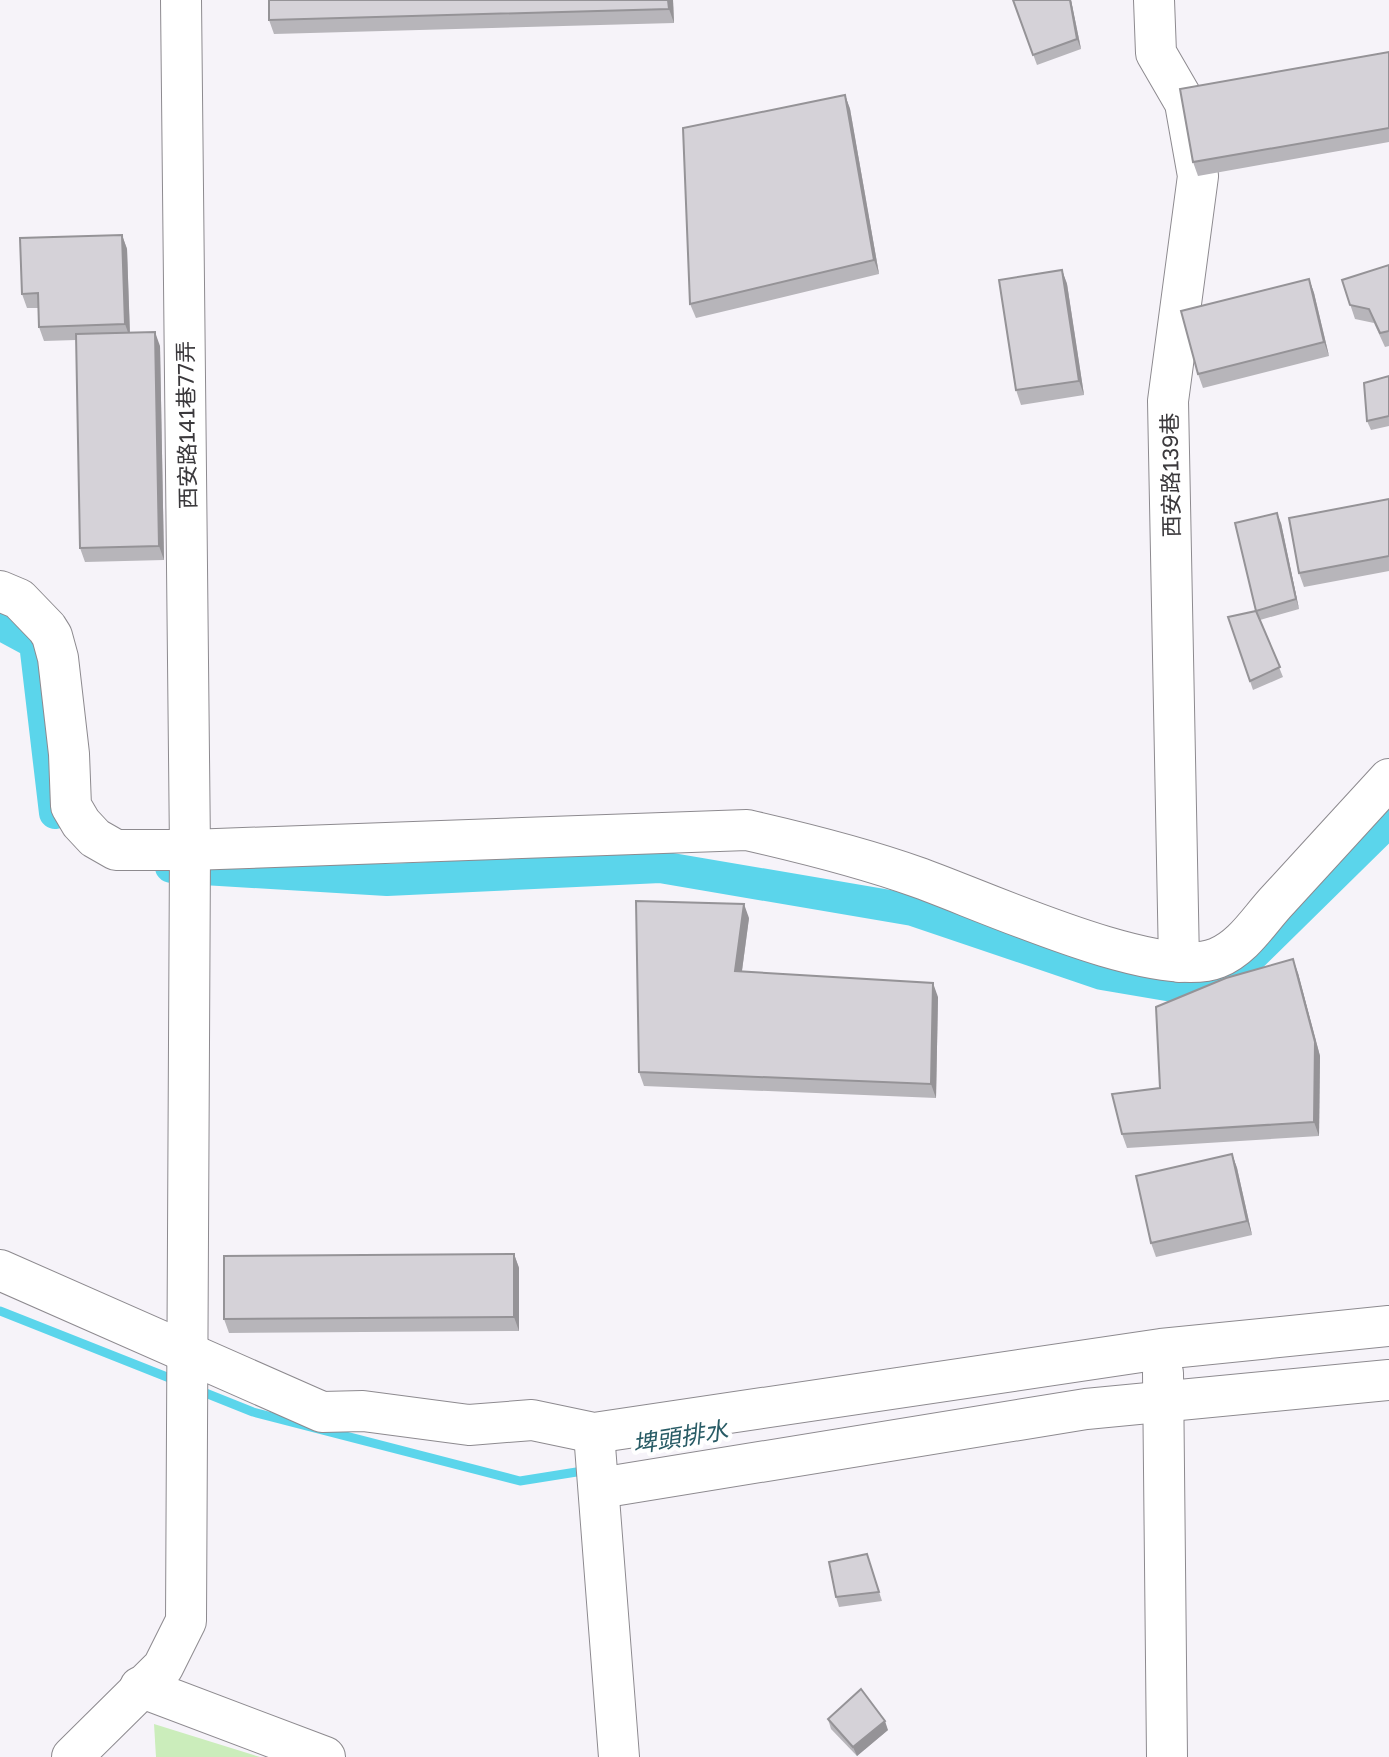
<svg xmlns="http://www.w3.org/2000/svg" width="1389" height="1757" viewBox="0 0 1389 1757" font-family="'Golos Text','Noto Sans TC',sans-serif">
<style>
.green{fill:#cbedbb}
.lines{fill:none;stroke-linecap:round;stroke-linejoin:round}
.stream{stroke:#5bd5eb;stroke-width:9}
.canal{stroke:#5bd5eb;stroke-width:32}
.minor-casing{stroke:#8d8a8f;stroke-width:42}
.minor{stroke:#fff;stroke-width:40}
.wall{fill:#b7b5ba}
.shaded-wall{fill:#959397}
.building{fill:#d5d2d8;stroke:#959397;stroke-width:2}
.labels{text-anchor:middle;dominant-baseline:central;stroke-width:8;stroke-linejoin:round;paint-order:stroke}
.street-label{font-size:22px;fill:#3b393c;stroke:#fff}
.water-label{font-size:24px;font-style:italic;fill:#285b65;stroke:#fff}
</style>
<rect width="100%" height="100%" fill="#f6f3f9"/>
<path class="green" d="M154,1724L260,1757H156Z"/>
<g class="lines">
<g class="stream">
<path d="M0,1311L177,1381"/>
<path d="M198,1390L253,1412L520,1481L589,1470"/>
</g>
<g class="canal">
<path d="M0,624L35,643L55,813"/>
<path d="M171,867L387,880L660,867L913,910L1102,974L1214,993L1389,821"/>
</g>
<g class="minor-casing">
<g id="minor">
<path d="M1154,0L1156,53L1185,103L1198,176L1168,401L1179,962"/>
<path d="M0,591L19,599L47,628L52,636L58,658L69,754L71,806L81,823L95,838L116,850H190L747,830C804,843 861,857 917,877C980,899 1158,982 1217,958C1244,947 1259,920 1278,900C1315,860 1352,819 1389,779"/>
<path d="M0,1270L322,1412L363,1411L469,1425L532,1420L594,1433L1161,1349L1389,1326"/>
<path d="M1163,1373L1167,1757"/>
<path d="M594,1433L619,1757"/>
<path d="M600,1488L1086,1409L1389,1380"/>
<path d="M140,1687L325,1757"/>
<path d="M72,1757L163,1667L186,1621L190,850L181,0"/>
</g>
</g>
<use href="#minor" class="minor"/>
</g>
<g class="wall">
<path d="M673,0L674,23L274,34L269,20Z"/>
<path d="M1013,0H1071L1081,49L1037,65Z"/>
<path d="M1389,52V142L1198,176L1193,162Z"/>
<path d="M845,95L850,109L879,274L696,318L690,304Z"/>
<path d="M122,235L127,249L130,333L160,346L164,560L85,562L80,548L76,340L44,341L39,327L38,308H27L22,294Z"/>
<path d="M1389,265V346L1385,347L1374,323L1355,319L1342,280Z"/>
<path d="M1062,270L1067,284L1084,395L1021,405L1016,390Z"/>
<path d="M1309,279L1314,293L1329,356L1203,388L1198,374Z"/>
<path d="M1389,376V426L1371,430L1367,421Z"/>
<path d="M1389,499V571L1304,587L1299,573Z"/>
<path d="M1281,523L1299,609L1260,620L1283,677L1253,690L1228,617L1256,611Z"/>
<path d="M749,918L742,971L938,997L936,1098L644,1086L639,1072Z"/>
<path d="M1298,973L1320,1056L1319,1136L1127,1148L1122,1134L1160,1088Z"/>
<path d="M1232,1154L1237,1168L1252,1235L1156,1257L1151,1243Z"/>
<path d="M514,1254L519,1268V1331L229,1333L224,1319Z"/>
<path d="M867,1554L882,1601L839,1607L836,1597Z"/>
<path d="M828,1719L888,1730L857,1756L831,1729Z"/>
</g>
<g class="shaded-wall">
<path d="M668,0H673L674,23L669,9Z"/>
<path d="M1070,0H1071L1081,49L1077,39Z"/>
<path d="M845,95L850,109L879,274L874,260Z"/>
<path d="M122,235L127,249L130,338L125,324Z"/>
<path d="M1062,270L1067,284L1084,395L1079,381Z"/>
<path d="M1309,279L1314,293L1329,356L1324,342Z"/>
<path d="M155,332L160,346L164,560L159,546Z"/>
<path d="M1277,513L1281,523L1299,609L1296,599Z"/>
<path d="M744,904L749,918L740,985L735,971Z"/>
<path d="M1293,959L1298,973L1320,1056L1319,1136L1314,1122Z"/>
<path d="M933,983L938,997L936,1098L931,1084Z"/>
<path d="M1232,1154L1237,1168L1252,1235L1247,1221Z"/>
<path d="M514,1254L519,1268V1331L514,1317Z"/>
<path d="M885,1721L888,1730L857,1756L853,1747Z"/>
</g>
<g class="building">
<path d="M269,0H668L669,9L269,20Z"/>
<path d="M1013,0H1070L1077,39L1033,55Z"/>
<path d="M1389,52V128L1193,162L1180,89Z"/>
<path d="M845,95L874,260L690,304L683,128Z"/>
<path d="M122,235L125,324L39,327L38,293L22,294L20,238Z"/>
<path d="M1389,265V331L1380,333L1369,309L1350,305L1342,280Z"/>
<path d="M1062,270L1079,381L1016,390L999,280Z"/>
<path d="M1309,279L1324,342L1198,374L1181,311Z"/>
<path d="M155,332L159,546L80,548L76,334Z"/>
<path d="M1389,376V416L1367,421L1364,383Z"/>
<path d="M1389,499V556L1299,573L1289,518Z"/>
<path d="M1277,513L1296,599L1256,611L1235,523Z"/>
<path d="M1256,611L1280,667L1250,681L1228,617Z"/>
<path d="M636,901L744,904L735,971L933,983L931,1084L639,1072Z"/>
<path d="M1293,959L1315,1042L1314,1122L1122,1134L1112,1094L1160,1088L1156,1007L1226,978Z"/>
<path d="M1232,1154L1247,1221L1151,1243L1136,1176Z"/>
<path d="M514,1254V1317L224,1319V1256Z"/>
<path d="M867,1554L879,1592L836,1597L829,1562Z"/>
<path d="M861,1689L885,1721L853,1747L828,1719Z"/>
</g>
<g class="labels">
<g class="street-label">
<text transform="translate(186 425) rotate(-91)">西安路141巷77弄</text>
<text transform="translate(1170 475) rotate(-91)">西安路139巷</text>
</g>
<g class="water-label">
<text transform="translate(680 1436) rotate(-9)">埤頭排水</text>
</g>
</g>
</svg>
